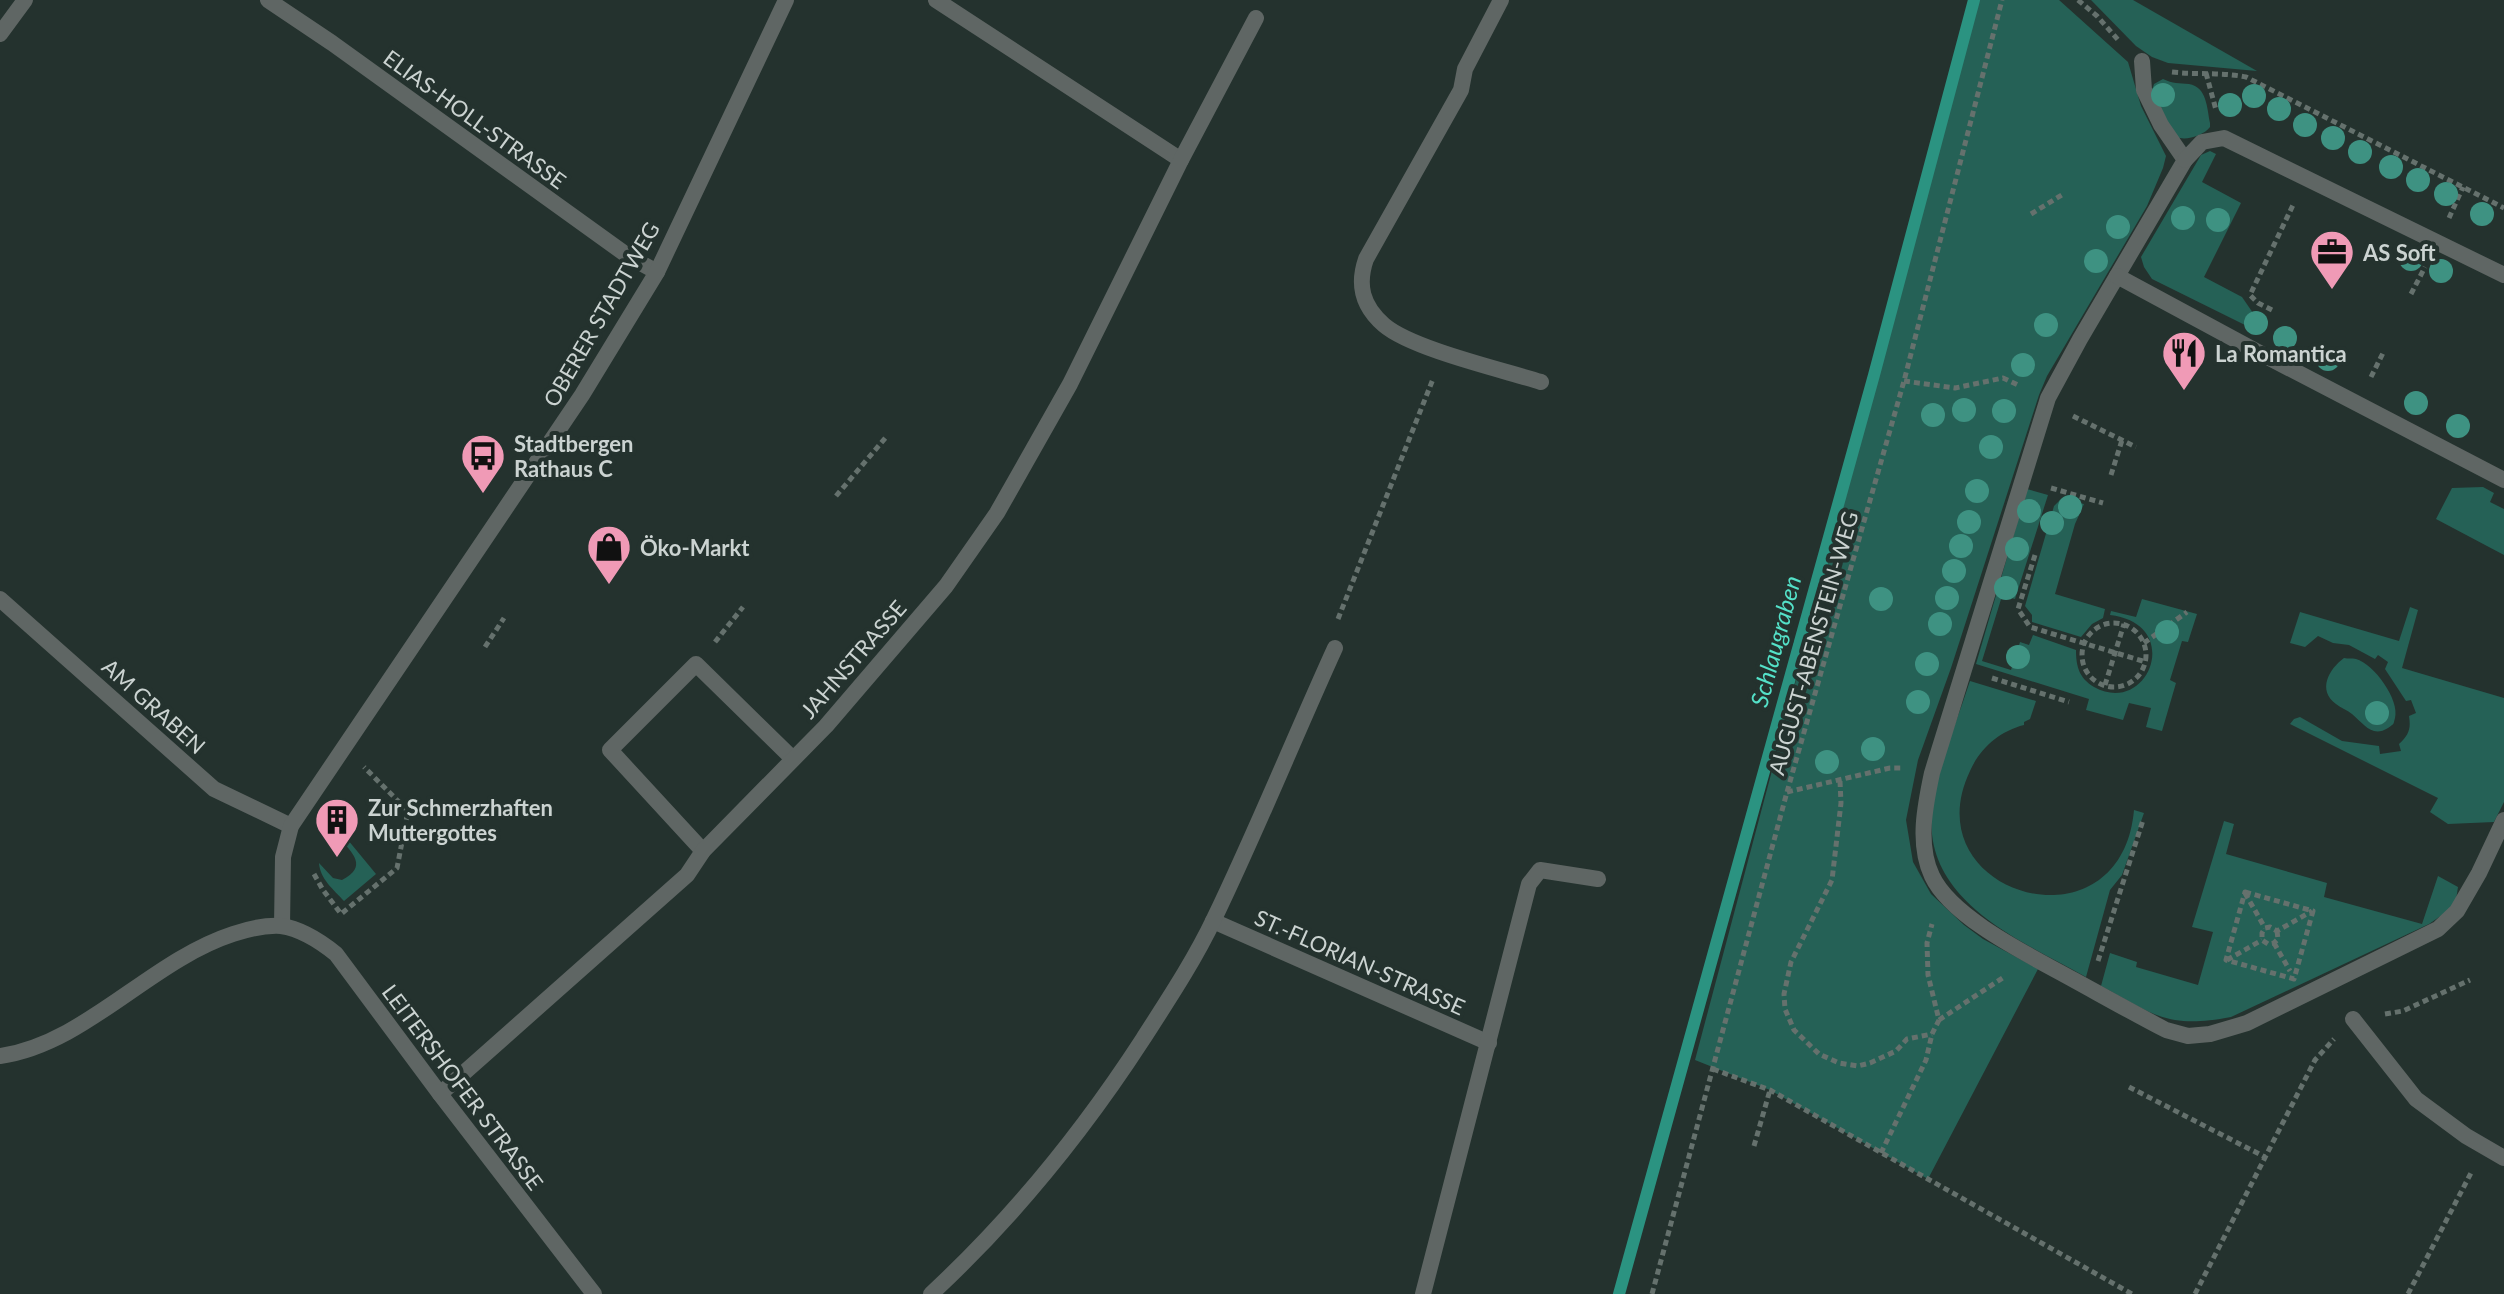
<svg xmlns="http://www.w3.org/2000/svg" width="2504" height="1294" viewBox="0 0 2504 1294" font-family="Lato,sans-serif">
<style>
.green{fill:#256156}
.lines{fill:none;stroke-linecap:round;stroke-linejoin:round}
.stream{stroke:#2b9381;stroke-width:12}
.path{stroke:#65716d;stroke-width:5;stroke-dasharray:6 4;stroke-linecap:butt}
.service{stroke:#5f6664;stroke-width:16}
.minor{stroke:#5f6664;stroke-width:16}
.tertiary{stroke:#5f6664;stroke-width:16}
.tree{fill:#3e9282}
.labels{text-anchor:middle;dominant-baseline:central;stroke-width:8;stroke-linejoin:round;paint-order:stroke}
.street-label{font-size:22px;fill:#cbd3d1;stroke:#24322e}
.poi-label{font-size:22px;font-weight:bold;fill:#cbd3d1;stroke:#24322e;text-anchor:start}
.water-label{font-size:24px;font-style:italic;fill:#54e1c8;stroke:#24322e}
</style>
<rect width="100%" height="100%" fill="#24322e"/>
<g class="green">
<path d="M1977,0H2059L2128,62L2141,106L2166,156L2163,168L2147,206L2047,376L2039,395L1951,668L1918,760L1906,820L1913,862L1931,894L1964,925L1983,939L2038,969L1928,1179L1770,1090L1695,1060Z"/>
<path d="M2091,0H2133L2257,71L2168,63L2152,57L2136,46Z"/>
<path d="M2163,79C2173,84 2179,83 2189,84C2207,87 2207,108 2210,123V127C2203,136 2186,141 2176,137L2151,93L2154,84Z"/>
<path d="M2210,151L2216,154L2202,182L2241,203L2204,277L2242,297L2253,313L2247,326L2152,279L2144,267L2141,257L2201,155Z"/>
<path d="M2483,487L2494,493L2490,502L2504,509V555L2436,519L2452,488Z"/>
<path d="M2027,489L2048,495L2015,599L2002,596L1982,661L2011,670L2020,642L2029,645L2033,635L2076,650C2076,666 2079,678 2094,687C2148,717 2185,624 2110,615L2111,611L2136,617L2142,599L2197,614L2188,642L2182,641L2170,680L2176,683L2162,731L2146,727L2151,708L2129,703L2130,700L2123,720L2086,710L2089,699L1976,664Z"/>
<path d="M2061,499L2084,504L2075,524L2055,594L2105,609L2103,618L2092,624L2081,637L2032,622V615L2025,606L2054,506Z"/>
<path d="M2410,607L2418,610L2402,668L2504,698V802L2494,822L2448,824L2430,812L2438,798L2290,724L2294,719L2300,717L2342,741L2379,746L2380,754L2401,751L2399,744C2409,735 2411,729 2409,716L2416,713L2411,700L2406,701L2385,669L2388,662L2378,655L2375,659L2349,645L2333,643L2318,636L2305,647L2290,643L2300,612L2399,641Z"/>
<path d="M2344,658C2348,659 2352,658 2356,659C2374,664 2400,700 2395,718C2393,725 2395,723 2388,728C2372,738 2364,724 2352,714C2347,710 2341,708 2336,704C2317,690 2329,669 2344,658Z"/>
<path d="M1970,681L2036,701L2030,719L2024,722V725C2000,731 1980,748 1970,771C1911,895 2121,956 2134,810L2144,813L2122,875L2110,890L2086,977C2022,941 1923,902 1932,812C1937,767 1956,724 1970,681Z"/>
<path d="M2224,821L2234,824L2226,854L2327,883L2324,897L2422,924L2438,876L2458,887L2455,906L2429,924L2231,1017C2167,1029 2155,1015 2101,986L2110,953L2137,962L2136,967L2198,985L2213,932L2192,927Z"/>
<path d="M343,834L376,874L344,901C334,890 320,879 319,863L333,878L342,880C368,867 353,853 339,838Z"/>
</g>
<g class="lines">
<path class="stream" d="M1619,1294L1874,375L1974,0"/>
<g class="path">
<path d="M2078,0L2097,16L2120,42"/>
<path d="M2172,72C2198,75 2221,72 2246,77L2504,208"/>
<path d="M2206,73L2216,110"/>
<path d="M2031,214L2065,193"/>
<path d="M2449,218L2463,187"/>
<path d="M2411,294L2425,267"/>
<path d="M2272,310L2258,303L2250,295L2293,205"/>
<path d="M2371,377L2383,353"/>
<path d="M1904,381L1955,388L2003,378L2020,386"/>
<path d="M2073,416L2136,447"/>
<path d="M2111,475L2122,440"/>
<path d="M2051,488L2103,503"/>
<path d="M836,496L887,436"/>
<path d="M2035,555L2018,609L2030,627L2146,662"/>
<path d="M1338,619L1433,379"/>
<circle cx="2114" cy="655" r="32"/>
<path d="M715,642L743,607"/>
<path d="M2144,643L2187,612"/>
<path d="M485,647L504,618"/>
<path d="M1992,678L2069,702"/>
<path d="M2105,685L2124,624"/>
<path d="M1840,781L1841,803L1832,880L1791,962L1784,994L1785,1009L1794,1030L1819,1054L1839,1063L1858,1066L1870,1063L1896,1051L1907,1039L1932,1034"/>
<path d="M1787,792L1890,768H1903"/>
<path d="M314,874L323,890L341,914L397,868L408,811L364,767"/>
<path d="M2245,892L2313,911L2294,979L2226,960Z"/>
<path d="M2245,893L2265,928"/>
<path d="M2277,931L2278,939L2274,943L2268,944L2262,940V933L2265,928L2270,927L2277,931L2312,911"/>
<path d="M2274,943L2290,971"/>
<path d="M2227,960L2262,940"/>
<path d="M2098,961L2143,820"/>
<path d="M2385,1014L2403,1011L2470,980"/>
<path d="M1939,1020L2004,977"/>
<path d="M1713,1069L1770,1090L2132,1294"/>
<path d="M2129,1087L2265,1157"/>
<path d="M1754,1146L1770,1090"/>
<path d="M1881,1153L1926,1060L1932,1034L1939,1020L1928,975L1927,943L1932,924"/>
<path d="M1652,1294L1787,792L1904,381L2002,0"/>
<path d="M2195,1294L2315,1060L2334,1039"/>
<path d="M2408,1294L2472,1171"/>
</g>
<g class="service">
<path d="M2142,61L2144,90L2161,125L2185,160L2080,339L2048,398L1932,773C1925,806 1917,844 1932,876C1952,919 2033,957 2074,980C2105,997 2135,1014 2166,1030L2188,1036L2210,1034L2247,1023L2438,929L2457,911L2479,873L2504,820"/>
<path d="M2185,160L2202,142L2224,138L2504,275"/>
<path d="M2117,276L2256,351L2504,480"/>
<path d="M703,851L610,750L696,664L793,759"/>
</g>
<g class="minor">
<path d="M268,0L332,43L628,256L657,272"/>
<path d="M936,0L1181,160"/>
<path d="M1501,0L1465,69L1461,90L1366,259C1357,285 1362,306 1384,325C1412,349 1503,370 1541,382"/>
<path d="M0,34L25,0"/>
<path d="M0,599L214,789L291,826"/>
<path d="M1213,921L1489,1043"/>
<path d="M282,926L283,857L291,826L582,395L657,272L786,0"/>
<path d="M2353,1019L2416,1099L2466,1136L2504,1158"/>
<path d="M440,1094L687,875L703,851L826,726L946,586L997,513L1070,384L1181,160L1256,18"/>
<path d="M931,1294C1013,1218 1082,1133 1143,1039C1168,1000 1194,961 1214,919C1257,830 1294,738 1335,648"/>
<path d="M1423,1294L1529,884L1540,870L1598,879"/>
</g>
<path class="tertiary" d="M0,1056C85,1044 150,961 233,934C248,929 265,925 281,926C302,929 320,941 336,954L440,1094L594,1294"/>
</g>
<g class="tree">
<circle cx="2163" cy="95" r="12"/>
<circle cx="2254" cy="96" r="12"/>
<circle cx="2230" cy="105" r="12"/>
<circle cx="2279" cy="109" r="12"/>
<circle cx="2305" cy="125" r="12"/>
<circle cx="2333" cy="138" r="12"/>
<circle cx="2360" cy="152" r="12"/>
<circle cx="2391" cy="167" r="12"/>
<circle cx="2418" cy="180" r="12"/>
<circle cx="2446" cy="194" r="12"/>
<circle cx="2482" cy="214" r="12"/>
<circle cx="2183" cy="218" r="12"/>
<circle cx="2218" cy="220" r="12"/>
<circle cx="2118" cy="227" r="12"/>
<circle cx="2411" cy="259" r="12"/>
<circle cx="2096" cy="261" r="12"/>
<circle cx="2441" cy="271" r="12"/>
<circle cx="2256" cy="323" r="12"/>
<circle cx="2046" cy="325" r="12"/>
<circle cx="2285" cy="338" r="12"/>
<circle cx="2328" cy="359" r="12"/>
<circle cx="2023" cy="365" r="12"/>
<circle cx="2416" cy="403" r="12"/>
<circle cx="1964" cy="410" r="12"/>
<circle cx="2004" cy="411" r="12"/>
<circle cx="1933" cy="415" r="12"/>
<circle cx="2458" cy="426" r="12"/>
<circle cx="1991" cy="447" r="12"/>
<circle cx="1977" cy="491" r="12"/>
<circle cx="2070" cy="507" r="12"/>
<circle cx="2029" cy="511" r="12"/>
<circle cx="1969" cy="522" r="12"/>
<circle cx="2052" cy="523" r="12"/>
<circle cx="1961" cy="546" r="12"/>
<circle cx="2017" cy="549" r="12"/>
<circle cx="1954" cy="571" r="12"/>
<circle cx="2006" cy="588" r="12"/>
<circle cx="1947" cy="598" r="12"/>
<circle cx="1881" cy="599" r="12"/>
<circle cx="1940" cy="624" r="12"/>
<circle cx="2167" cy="632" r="12"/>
<circle cx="2018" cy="657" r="12"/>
<circle cx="1927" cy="664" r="12"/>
<circle cx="1918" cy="702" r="12"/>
<circle cx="2377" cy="713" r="12"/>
<circle cx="1873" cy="749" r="12"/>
<circle cx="1827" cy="762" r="12"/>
</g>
<defs>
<g id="office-pin" transform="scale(2.3)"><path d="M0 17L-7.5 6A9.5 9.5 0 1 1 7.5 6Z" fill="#f09ab6" stroke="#24322e"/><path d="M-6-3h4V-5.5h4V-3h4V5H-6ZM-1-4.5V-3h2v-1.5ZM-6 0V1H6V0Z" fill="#111"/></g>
<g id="restaurant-pin" transform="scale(2.3)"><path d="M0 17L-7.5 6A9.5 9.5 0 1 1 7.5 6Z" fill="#f09ab6" stroke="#24322e"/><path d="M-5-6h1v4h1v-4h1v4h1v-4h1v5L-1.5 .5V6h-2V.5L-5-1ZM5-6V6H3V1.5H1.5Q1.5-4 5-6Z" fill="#111"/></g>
<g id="bus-pin" transform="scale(2.3)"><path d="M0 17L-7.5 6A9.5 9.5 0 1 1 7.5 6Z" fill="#f09ab6" stroke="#24322e"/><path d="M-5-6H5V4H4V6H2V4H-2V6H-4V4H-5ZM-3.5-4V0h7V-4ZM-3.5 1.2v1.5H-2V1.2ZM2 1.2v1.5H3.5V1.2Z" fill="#111"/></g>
<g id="shop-pin" transform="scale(2.3)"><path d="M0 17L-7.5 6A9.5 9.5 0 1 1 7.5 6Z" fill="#f09ab6" stroke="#24322e"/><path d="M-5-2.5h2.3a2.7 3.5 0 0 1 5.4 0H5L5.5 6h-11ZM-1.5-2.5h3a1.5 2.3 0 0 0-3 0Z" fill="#111"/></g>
<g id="building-pin" transform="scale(2.3)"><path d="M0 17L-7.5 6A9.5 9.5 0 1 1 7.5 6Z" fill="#f09ab6" stroke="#24322e"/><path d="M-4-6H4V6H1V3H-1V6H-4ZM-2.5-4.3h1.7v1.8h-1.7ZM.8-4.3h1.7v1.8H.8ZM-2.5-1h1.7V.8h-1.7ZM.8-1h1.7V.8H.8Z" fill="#111"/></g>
</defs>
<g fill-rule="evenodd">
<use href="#office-pin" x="2332" y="252"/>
<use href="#restaurant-pin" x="2184" y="353"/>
<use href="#bus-pin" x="483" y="456"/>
<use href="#shop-pin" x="609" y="547"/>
<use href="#building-pin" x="337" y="820"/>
</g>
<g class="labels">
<g class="street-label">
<text transform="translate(475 119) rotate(36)">ELIAS-HOLL-STRASSE</text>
<text transform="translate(601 314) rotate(-60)">OBERER STADTWEG</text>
<text transform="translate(1813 643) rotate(-74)">AUGUST-ABENSTEIN-WEG</text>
<text transform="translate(853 659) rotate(-49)">JAHNSTRASSE</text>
<text transform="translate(154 706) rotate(42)">AM GRABEN</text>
<text transform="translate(1360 962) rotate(24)">ST.-FLORIAN-STRASSE</text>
<text transform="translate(463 1087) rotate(53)">LEITERSHOFER STRASSE</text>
</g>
<g class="poi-label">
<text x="2363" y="252">AS Soft</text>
<text x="2215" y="353">La Romantica</text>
<text x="514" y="443">Stadtbergen<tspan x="514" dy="25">Rathaus C</tspan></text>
<text x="640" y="547">Öko-Markt</text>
<text x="368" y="807">Zur Schmerzhaften<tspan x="368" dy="25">Muttergottes</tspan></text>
</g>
<g class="water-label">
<text transform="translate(1775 641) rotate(-75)">Schlaugraben</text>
</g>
</g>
</svg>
